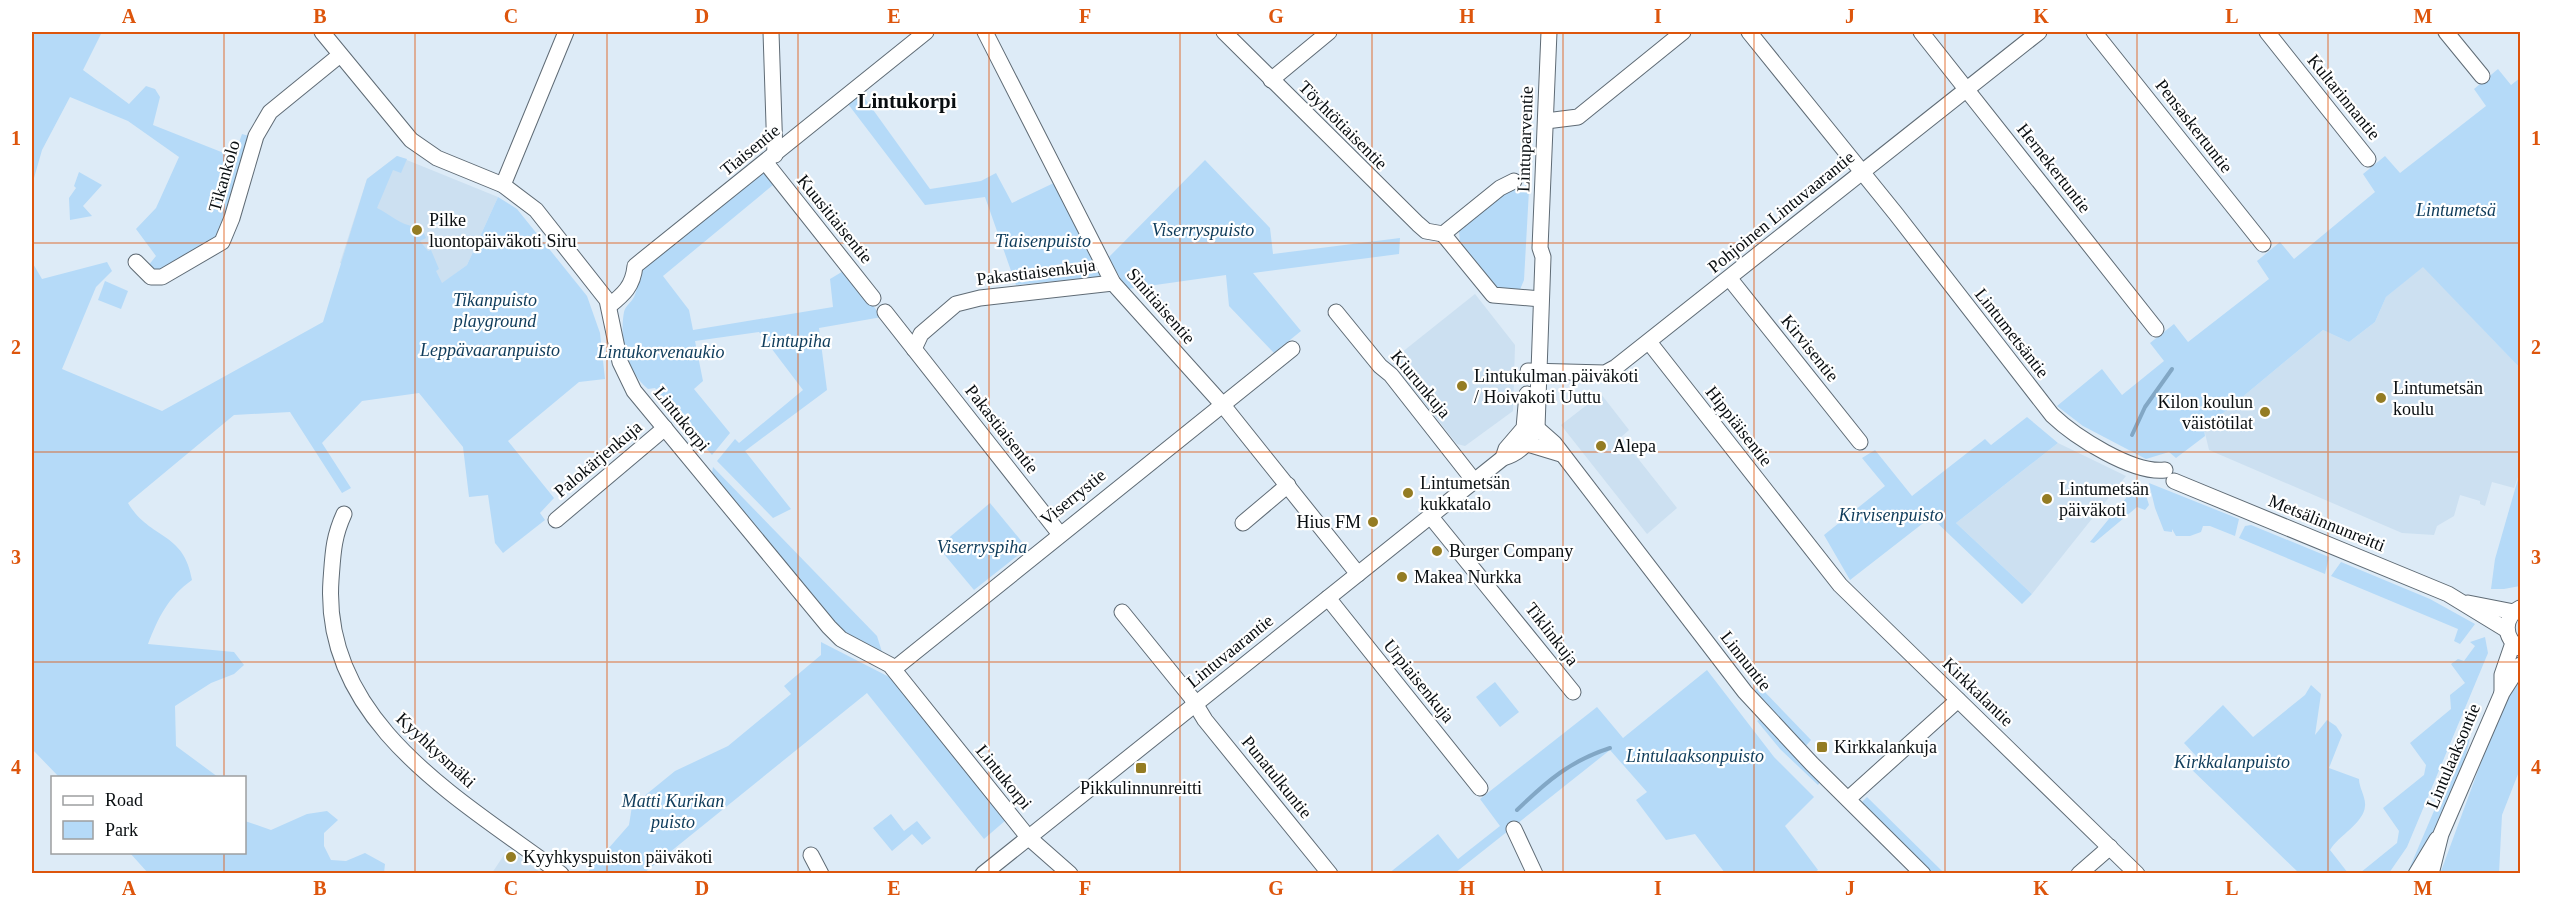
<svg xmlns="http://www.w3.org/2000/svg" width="2552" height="905" viewBox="0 0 2552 905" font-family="'Times New Roman',serif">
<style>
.built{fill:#cce0f1}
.green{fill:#b5daf8}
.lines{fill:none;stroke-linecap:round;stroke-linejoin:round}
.stream{stroke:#82a7c5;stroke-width:4}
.minor-casing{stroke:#5f6b75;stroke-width:17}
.minor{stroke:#fff;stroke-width:15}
.grid{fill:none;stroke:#dd550c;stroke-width:1.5;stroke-opacity:0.55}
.poi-dot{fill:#947c23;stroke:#fff;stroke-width:2}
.labels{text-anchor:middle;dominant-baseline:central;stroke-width:4.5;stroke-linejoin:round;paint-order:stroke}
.street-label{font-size:18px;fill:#090e11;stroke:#fff}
.park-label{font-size:18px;font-style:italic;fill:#0f3c5b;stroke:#fff}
.poi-label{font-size:18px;fill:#090e11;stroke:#fff;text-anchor:start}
.quarter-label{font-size:21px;font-weight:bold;fill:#090e11;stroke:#fff}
.neatline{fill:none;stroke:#dd550c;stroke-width:2}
.grid-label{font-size:20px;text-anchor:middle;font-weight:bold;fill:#dd550c}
</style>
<rect width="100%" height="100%" fill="#ddebf7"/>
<g class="built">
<path d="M397,156L498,197L467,265L432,291L340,263L367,179Z"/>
<path d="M2423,266L2520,368V472L2514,488L2492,482L2485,506L2480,504V501L2460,495L2454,516L2437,526L2434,535L2402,533L2209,450L2204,429L2323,330L2349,342L2375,322L2386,297Z"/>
<path d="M1475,294L1515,345L1513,411L1465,446L1457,444L1391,361Z"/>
<path d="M1601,394L1629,430L1621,437L1677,508L1647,534L1561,425Z"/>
<path d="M2058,443L2126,476L2032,594L1956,523Z"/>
<path d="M508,849L532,866L541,873H492Z"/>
</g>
<g class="green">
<path d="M32,32H102L83,70L129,104L146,86L155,89L160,97L153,125L234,157L242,134L249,136L222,231L210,244L159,271L152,270L148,266L156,256L136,229L156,208L179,157L128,121L70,97L42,150L32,185Z"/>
<path d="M2498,69L2511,85L2520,78V368L2423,267L2386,297L2375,322L2349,342L2323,330L2204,429L2205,436L2176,458L2169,452L2146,459L2083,426L2057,406L2102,369L2122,395L2164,361L2150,343L2174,324L2188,342L2269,279L2257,261L2280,242L2294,259L2375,192L2363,174L2385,156L2400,173L2486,106L2474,89Z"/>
<path d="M861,93L930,189L981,181L996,173L1012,203L1058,181L1106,276L1016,285L985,197L925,205L848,104Z"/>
<path d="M397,156L407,159L401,173L393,170L377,208C390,214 406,230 420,225L426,238L420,241L428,251L431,250L439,269L436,271L442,283L467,265L498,197L517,209L587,296L600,333L605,379L579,382L508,441L554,498L540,513L545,520L503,553L495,543L488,495L469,497L463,447L419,393L362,401L322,443L351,488L342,493L290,412L234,415L128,503C150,540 184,531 192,580C168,597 158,618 148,644L234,652L244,665L234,674L211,683L175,706L176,746L218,777H59L32,749V262L42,279L107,262L112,271L96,287L62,369L162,411L323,322L367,179Z"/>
<path d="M1205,160L1270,228L1273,254L1400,238L1399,254L1253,273L1301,331L1274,353L1229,306L1226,275L1127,289L1108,258Z"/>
<path d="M1526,170L1530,172L1524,280L1519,292L1497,290L1460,244L1459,231L1506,191L1525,188Z"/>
<path d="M79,172L102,185L83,206L92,216L70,220L69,198L76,188L74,186Z"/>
<path d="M764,173L773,185L663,276L689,310L693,330L833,307L830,279L845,270L882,317L819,328L827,390L745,451L791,509L773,518L717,461L735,439L739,443L803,390L759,332L695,341L703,381L694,389L730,433L712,455L655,388L648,389C627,372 619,339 624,312C625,306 631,303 634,297C638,289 639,275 641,266Z"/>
<path d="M105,281L128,291L121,309L98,300Z"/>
<path d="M2027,417L2058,443L1956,523L2032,594L2022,604L1931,517L1850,580L1824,535L1885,486L1862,458L1875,450L1912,496L1985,439L1991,445Z"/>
<path d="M713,467L877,636L882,652L852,638L836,626L718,483L712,473Z"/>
<path d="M2520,472V586L2504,589H2491L2495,559Z"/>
<path d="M2149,483L2239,519L2235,536L2210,526H2203L2201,532L2190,536H2176L2172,529V532L2164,531L2155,508Z"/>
<path d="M2135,487L2144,489L2149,505L2145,510L2137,507L2094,543L2090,542Z"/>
<path d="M990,503L1027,548L974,590L938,547Z"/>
<path d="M2251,525L2329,557L2325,574L2239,538L2245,526Z"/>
<path d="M2341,562L2430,599L2475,624L2460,644L2454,641L2458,629L2331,576Z"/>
<path d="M2485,637L2488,653L2407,847L2389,873H2360L2397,843L2399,831L2383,808L2424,775L2426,765L2410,743L2451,709L2450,695L2465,683L2451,664L2458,659L2464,661L2475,646L2470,642Z"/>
<path d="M821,642L895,680L1006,820L984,839L867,693L644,873L586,874L629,825L632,806L675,771L728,746L791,694L784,686L821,655Z"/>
<path d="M1707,670L1774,757L1814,797L1785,826L1818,870L1813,874L1725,873L1695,834L1666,840L1636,800L1647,792L1610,750L1455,873L1388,874L1438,834L1458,859L1500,826L1480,799L1597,707L1623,738Z"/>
<path d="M2520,678V769L2502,815L2499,873L2440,874L2490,738L2507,700Z"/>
<path d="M1495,682L1519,712L1500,727L1476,697Z"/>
<path d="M2311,685L2321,694L2315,735L2327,720L2336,726L2342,735L2329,768L2359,779C2359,788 2366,797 2365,806C2364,823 2338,836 2330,850L2348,873H2299L2188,766L2198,758L2184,743L2223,705L2253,737L2305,695Z"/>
<path d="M1760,687L1811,740L1805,747L1753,691Z"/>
<path d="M1760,719L1820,782L1818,785L1780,749L1757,721Z"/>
<path d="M2466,736L2470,738C2460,786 2436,831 2412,873L2407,874Z"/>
<path d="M1867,797L1944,873H1933L1866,807L1862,802Z"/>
<path d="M327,811L338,820L324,833V846L331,860L346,861L365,853L385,864L384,873H148L130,853L244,852L245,821L271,830L307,814Z"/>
<path d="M891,814L904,831L917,821L931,838L922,845L912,834L892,851L873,828Z"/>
</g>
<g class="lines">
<g class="stream">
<path d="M2132,435L2145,407L2172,369"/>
<path d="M1517,810C1547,781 1570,761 1610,748"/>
</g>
<g class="minor-casing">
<g id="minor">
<path d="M322,32L411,140L437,158L503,185L536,210L607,300L620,362L634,391L829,627L841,639L890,665L1028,837L1070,874"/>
<path d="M771,32L775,155"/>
<path d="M985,32L1113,283L1222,404L1358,574"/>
<path d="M1224,32L1418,224L1426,231L1443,234"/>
<path d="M1749,32L1896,214L2052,415C2075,437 2133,474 2165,470"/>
<path d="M1921,32L2156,329"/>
<path d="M2094,32L2263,244"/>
<path d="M2267,32L2368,159"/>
<path d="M2446,32L2482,76"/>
<path d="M1271,80L1329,32"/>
<path d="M1546,121L1578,117L1683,32"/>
<path d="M766,163L873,298"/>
<path d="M503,185L566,32"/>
<path d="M1443,234L1493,295L1541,299"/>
<path d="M1443,234L1500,188L1514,181"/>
<path d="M136,262L151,277H162L222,242L232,218L256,136L270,112L340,55"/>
<path d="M1730,279L1860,442"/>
<path d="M609,306C624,294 633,286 635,266L926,32"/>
<path d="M885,312L1059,533"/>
<path d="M1336,312L1380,366L1391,375L1475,482"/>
<path d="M1649,342L1840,585L2137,874"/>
<path d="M914,349L921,334L956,304L980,298L1113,283"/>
<path d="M1528,371L1605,373L1616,367L2039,32"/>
<path d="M1524,428H1537L1554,443L1745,692L1812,764L1923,874"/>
<path d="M1528,444L1561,454"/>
<path d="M1503,458L1506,449L1524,428L1527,394"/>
<path d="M2174,481L2448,594L2507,630"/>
<path d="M344,514C333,538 333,554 331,580C321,723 462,800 561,874"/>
<path d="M1431,517L1573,692"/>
<path d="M556,520L665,428"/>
<path d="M1243,523L1288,485"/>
<path d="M1328,598L1480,788"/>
<path d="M2468,603L2514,612"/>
<path d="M2520,608C2503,617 2503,638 2520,648"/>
<path d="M1122,612L1191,697L1205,720L1330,874"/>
<path d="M894,669L1292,349"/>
<path d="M2502,692V675L2513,643"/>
<path d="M1848,799L1958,700"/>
<path d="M1514,829L1535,874"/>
<path d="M811,855L821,874"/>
<path d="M983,874L1503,458C1520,453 1528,443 1537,428L1543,257L1540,248L1549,32"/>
<path d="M2079,874L2110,847"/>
<path d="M2416,874L2437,839"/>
<path d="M2431,874L2441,834L2502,693L2520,665"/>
</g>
</g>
<use href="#minor" class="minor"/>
</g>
<path class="grid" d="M224,32V778M415,32V874M607,32V874M798,32V874M989,32V874M1180,32V874M1372,32V874M1563,32V874M1754,32V874M1945,32V874M2137,32V874M2328,32V874M32,243H2520M32,452H2520M32,662H2520M224,852V874"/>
<g class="poi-dot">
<circle cx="417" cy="230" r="6"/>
<circle cx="1462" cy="386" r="6"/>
<circle cx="2381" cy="398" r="6"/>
<circle cx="2265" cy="412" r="6"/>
<circle cx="1601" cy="446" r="6"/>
<circle cx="1408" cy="493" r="6"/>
<circle cx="2047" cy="499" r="6"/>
<circle cx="1373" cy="522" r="6"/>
<circle cx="1437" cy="551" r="6"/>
<circle cx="1402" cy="577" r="6"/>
<rect x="1816" y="741" width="12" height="12" rx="3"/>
<rect x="1135" y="762" width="12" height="12" rx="3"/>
<circle cx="511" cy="857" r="6"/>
</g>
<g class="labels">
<g class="street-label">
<text transform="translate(2344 97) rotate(51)">Kultarinnantie</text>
<text transform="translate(1343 125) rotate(45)">Töyhtötiaisentie</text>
<text transform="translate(2194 126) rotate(52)">Pensaskertuntie</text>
<text transform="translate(1525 139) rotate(-88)">Lintuparventie</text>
<text transform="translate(750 150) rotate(-39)">Tiaisentie</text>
<text transform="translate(2054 168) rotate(52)">Hernekertuntie</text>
<text transform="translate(224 176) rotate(-74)">Tikankolo</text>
<text transform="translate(1781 212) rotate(-39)">Pohjoinen Lintuvaarantie</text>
<text transform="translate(835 219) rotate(51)">Kuusitiaisentie</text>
<text transform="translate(1036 272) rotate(-7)">Pakastiaisenkuja</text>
<text transform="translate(1161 306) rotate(49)">Sinitiaisentie</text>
<text transform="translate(2012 333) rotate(52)">Lintumetsäntie</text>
<text transform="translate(1810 348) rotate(51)">Kirvisentie</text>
<text transform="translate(1421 384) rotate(50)">Kiurunkuja</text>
<text transform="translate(682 419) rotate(51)">Lintukorpi</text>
<text transform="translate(1739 426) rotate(52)">Hippiäisentie</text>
<text transform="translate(1002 429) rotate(52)">Pakastiaisentie</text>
<text transform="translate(598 459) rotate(-40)">Palokärjenkuja</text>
<text transform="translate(1073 497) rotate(-39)">Viserrystie</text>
<text transform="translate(2327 523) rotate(22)">Metsälinnunreitti</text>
<text transform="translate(1552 634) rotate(52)">Tiklinkuja</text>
<text transform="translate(1230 651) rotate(-39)">Lintuvaarantie</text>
<text transform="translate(1746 661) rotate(52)">Linnuntie</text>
<text transform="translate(1419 681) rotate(51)">Urpiaisenkuja</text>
<text transform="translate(1978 692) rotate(44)">Kirkkalantie</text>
<text transform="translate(436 750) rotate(43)">Kyyhkysmäki</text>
<text transform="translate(2453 756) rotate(-67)">Lintulaaksontie</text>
<text transform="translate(1004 777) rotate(51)">Lintukorpi</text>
<text transform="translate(1277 777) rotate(51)">Punatulkuntie</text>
</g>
<g class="park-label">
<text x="2456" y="210">Lintumetsä</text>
<text x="1203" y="230">Viserryspuisto</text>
<text x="1043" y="241">Tiaisenpuisto</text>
<text x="495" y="300">Tikanpuisto<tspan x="495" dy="21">playground</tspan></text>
<text x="796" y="341">Lintupiha</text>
<text x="490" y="350">Leppävaaranpuisto</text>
<text x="661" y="352">Lintukorvenaukio</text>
<text x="1891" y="515">Kirvisenpuisto</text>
<text x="982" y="547">Viserryspiha</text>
<text x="1695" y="756">Lintulaaksonpuisto</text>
<text x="2232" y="762">Kirkkalanpuisto</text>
<text x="673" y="801">Matti Kurikan<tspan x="673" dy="21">puisto</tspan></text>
</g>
<g class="poi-label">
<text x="429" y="220">Pilke<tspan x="429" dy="21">luontopäiväkoti Siru</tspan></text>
<text x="1474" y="376">Lintukulman päiväkoti<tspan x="1474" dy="21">/ Hoivakoti Uuttu</tspan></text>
<text x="2393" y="388">Lintumetsän<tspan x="2393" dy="21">koulu</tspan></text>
<text x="2253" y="402" text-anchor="end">Kilon koulun<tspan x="2253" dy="21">väistötilat</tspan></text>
<text x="1613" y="446">Alepa</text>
<text x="1420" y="483">Lintumetsän<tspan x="1420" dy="21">kukkatalo</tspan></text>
<text x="2059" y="489">Lintumetsän<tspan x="2059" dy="21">päiväkoti</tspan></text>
<text x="1361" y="522" text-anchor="end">Hius FM</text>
<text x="1449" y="551">Burger Company</text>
<text x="1414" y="577">Makea Nurkka</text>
<text x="1834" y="747">Kirkkalankuja</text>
<text x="1141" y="788" text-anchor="middle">Pikkulinnunreitti</text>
<text x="523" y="857">Kyyhkyspuiston päiväkoti</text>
</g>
<g class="quarter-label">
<text x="907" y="101">Lintukorpi</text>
</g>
</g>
<rect width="2552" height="905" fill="none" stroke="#ffffff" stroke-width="66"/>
<rect x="51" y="776" width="195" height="78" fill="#ffffff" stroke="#9d9fa0" stroke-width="1.5"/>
<rect x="63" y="796" width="30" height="9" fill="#ffffff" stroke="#9d9fa0" stroke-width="1.5"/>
<text x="105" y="806" font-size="18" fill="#090e11">Road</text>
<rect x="63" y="821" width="30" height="18" fill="#b5daf8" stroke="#9d9fa0" stroke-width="1.5"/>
<text x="105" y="836" font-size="18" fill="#090e11">Park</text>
<rect x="33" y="33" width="2486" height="839" class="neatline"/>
<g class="grid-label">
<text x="129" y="23">A</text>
<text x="320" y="23">B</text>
<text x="511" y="23">C</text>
<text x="702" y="23">D</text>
<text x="894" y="23">E</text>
<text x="1085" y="23">F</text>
<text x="1276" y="23">G</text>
<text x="1467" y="23">H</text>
<text x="1658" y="23">I</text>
<text x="1850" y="23">J</text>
<text x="2041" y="23">K</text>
<text x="2232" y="23">L</text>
<text x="2423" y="23">M</text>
<text x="16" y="145">1</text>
<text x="2536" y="145">1</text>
<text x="16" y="354">2</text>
<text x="2536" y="354">2</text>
<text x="16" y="564">3</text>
<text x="2536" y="564">3</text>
<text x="16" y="774">4</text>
<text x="2536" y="774">4</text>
<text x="129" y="895">A</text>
<text x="320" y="895">B</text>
<text x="511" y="895">C</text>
<text x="702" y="895">D</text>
<text x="894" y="895">E</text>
<text x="1085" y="895">F</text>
<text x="1276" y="895">G</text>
<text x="1467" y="895">H</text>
<text x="1658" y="895">I</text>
<text x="1850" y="895">J</text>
<text x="2041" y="895">K</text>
<text x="2232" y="895">L</text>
<text x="2423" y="895">M</text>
</g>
</svg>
